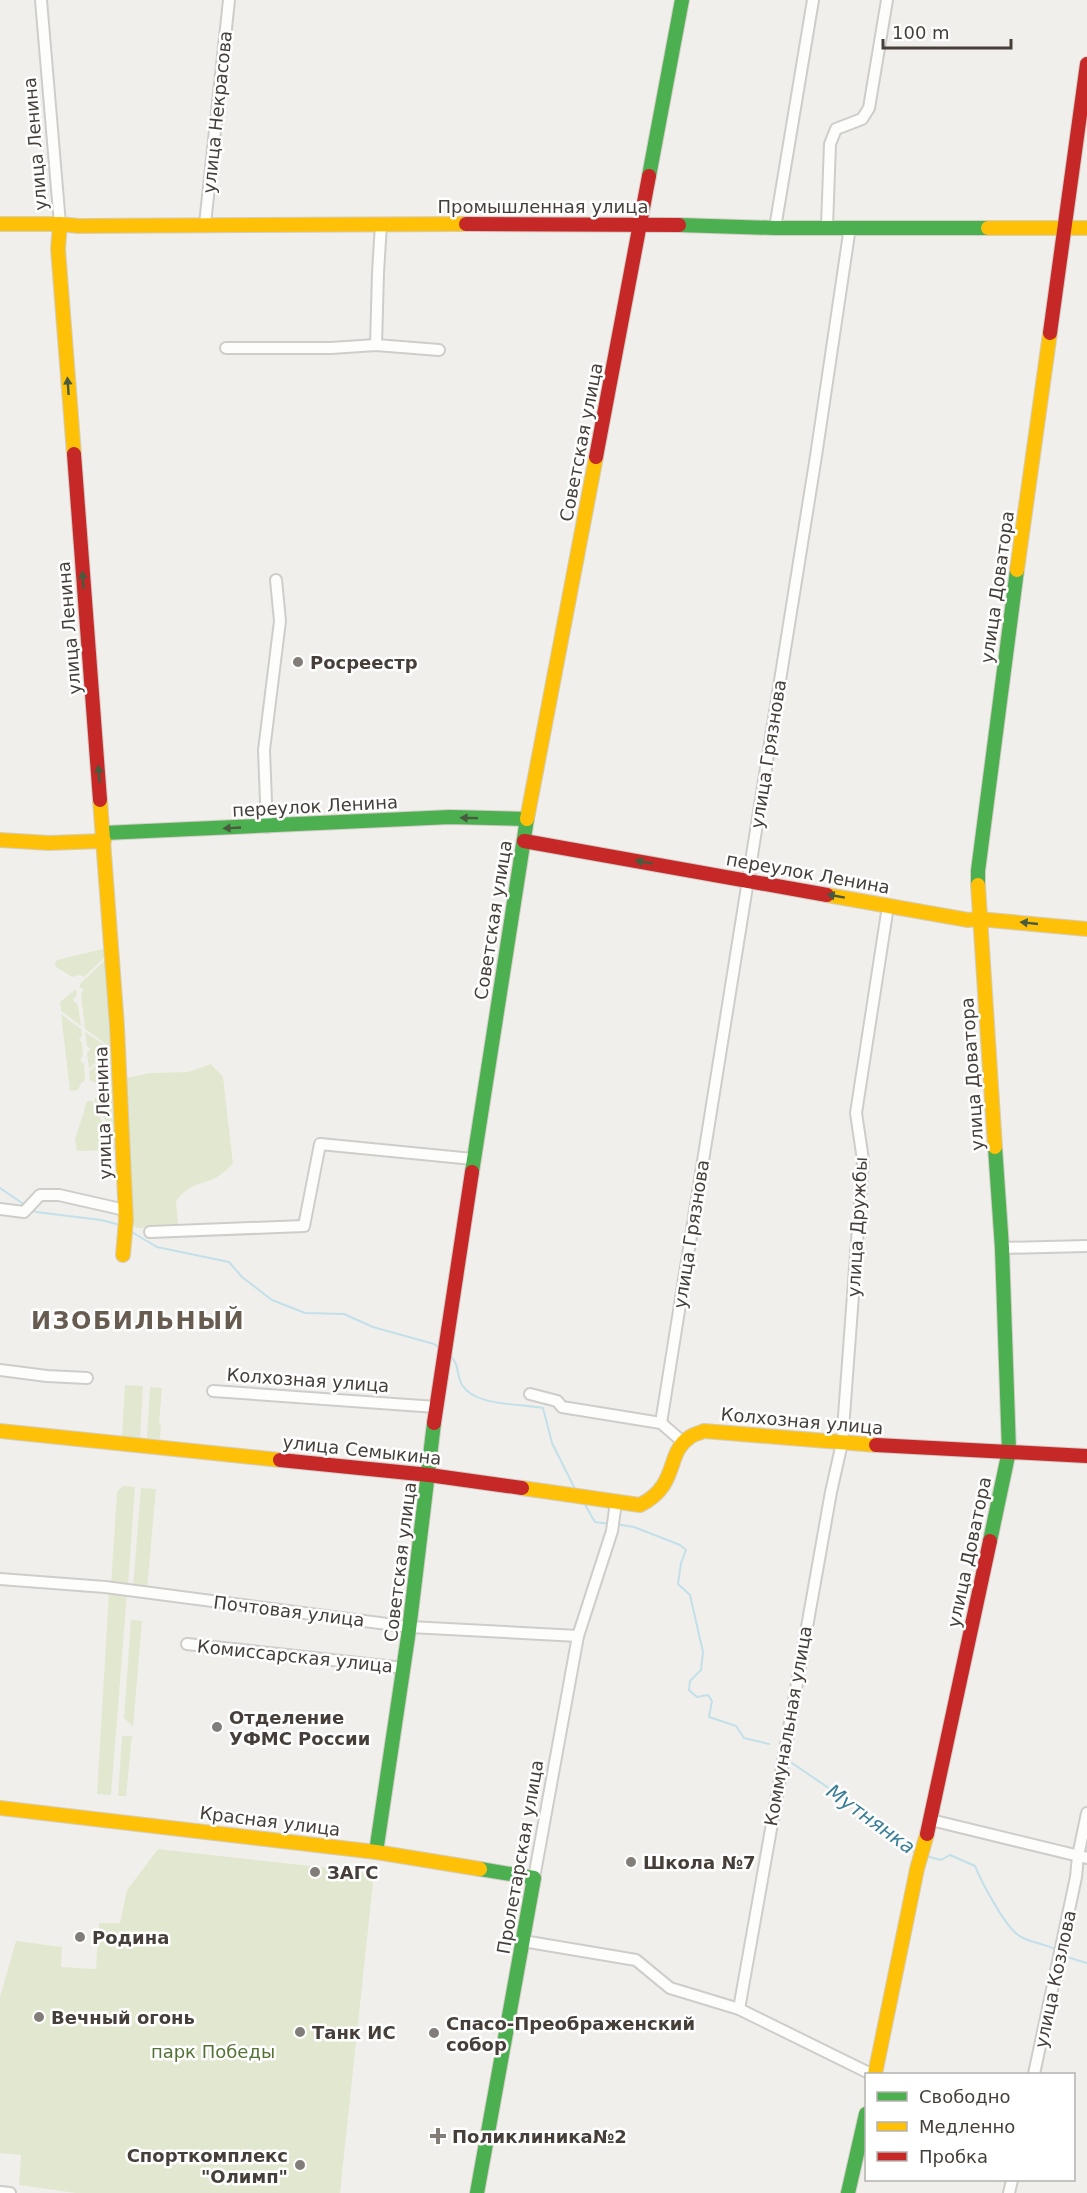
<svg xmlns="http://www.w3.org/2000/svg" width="1087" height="2193" viewBox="0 0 1087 2193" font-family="'DejaVu Sans',sans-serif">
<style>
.green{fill:#e2e8cf}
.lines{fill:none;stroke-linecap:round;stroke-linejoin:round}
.stream{stroke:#c2e0e9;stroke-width:2}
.street-casing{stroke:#cfcdca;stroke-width:14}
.fast-casing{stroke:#d2cdc7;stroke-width:16}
.slow-casing{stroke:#d2cdc7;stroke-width:16}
.jam-casing{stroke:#d2cdc7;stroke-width:16}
.street{stroke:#fdfdfc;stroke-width:10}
.fast{stroke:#4caf50;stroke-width:14}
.slow{stroke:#ffc107;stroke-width:14}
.jam{stroke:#c62828;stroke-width:14}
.oneway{fill:#485b3f}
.poi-dot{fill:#827d78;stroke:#fff;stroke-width:2}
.labels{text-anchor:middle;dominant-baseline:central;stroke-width:5;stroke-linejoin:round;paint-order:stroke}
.street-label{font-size:18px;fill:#463f39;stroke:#fff}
.poi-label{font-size:18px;font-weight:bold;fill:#463f39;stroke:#fff;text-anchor:start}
.park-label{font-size:18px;fill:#547233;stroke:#fff}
.water-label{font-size:20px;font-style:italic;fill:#3a7d97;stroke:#fff}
.district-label{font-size:24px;font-weight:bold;letter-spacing:1.5px;fill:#685c51;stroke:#fff}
</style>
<rect width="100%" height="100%" fill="#f1efec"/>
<g class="green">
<path d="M103,949L107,955L84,977L80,975L72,977L56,967L55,963L57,960Z"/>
<path d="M107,958L112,1045L110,1047L85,1029L81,994L84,990L80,987V984Z"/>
<path d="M76,989L77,995L73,1000L78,1005L81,1026L61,1011L60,1002Z"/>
<path d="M61,1014L81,1029L82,1036L79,1039L82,1043L83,1055L80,1060L84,1064L85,1080L81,1083L78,1090L70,1091Z"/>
<path d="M85,1032L109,1048L89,1069L87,1053L91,1049L87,1046Z"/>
<path d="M110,1049L113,1086L99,1088L96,1083L90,1080L89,1072Z"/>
<path d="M211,1064L223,1077L233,1164C227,1169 221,1176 213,1179C196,1186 189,1184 176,1201L178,1225L136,1228L131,1220L126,1078L151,1073L188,1072Z"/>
<path d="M114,1089L117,1141L94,1100L100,1091Z"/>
<path d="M87,1101H92L116,1150L77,1151L75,1140Z"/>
<path d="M125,1385L143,1386L140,1438L122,1436Z"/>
<path d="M150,1387L162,1388L159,1423H161L160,1439L147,1438Z"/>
<path d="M123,1486L135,1487L128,1587L111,1585L117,1492Z"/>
<path d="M141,1488L156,1489L147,1589L133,1588Z"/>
<path d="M109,1592L127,1593L111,1795L97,1794Z"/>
<path d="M131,1620L142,1621L133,1727L124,1718Z"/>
<path d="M122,1736H132L126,1796H118Z"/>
<path d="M158,1849L374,1873L340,2193H76L19,2185L21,2155L0,2153V1997L16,1941L62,1947L61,1967L96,1969L99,1923H120L127,1890Z"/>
</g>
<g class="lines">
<g class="stream">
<path d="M0,1188L25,1205"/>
<path d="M32,1210L36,1212L101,1220L120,1225"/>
<path d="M130,1231L157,1247L229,1262L242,1277L272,1300L305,1313L344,1314L373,1327L434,1344L440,1348"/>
<path d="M449,1355C460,1363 456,1375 462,1385C476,1407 519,1403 543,1408L552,1443L576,1491"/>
<path d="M584,1503L595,1522L610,1524"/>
<path d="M615,1524L634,1527L680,1545L686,1550L681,1563L678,1584L690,1595L703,1652L701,1670L690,1681L689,1690L697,1697L708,1695L712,1701L709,1717L736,1726L744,1738L769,1744"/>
<path d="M792,1763L896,1834L915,1853"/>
<path d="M926,1856L941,1860L950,1855L975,1866C982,1883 1006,1929 1021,1937C1032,1943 1046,1944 1057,1950"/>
<path d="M1065,1955L1070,1958L1087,1963"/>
</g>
<g class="street-casing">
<g id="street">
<path d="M41,0L60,224"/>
<path d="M205,224L229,0"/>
<path d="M827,226L830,144L836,129L862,119L869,108L887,0"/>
<path d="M775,228L813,0"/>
<path d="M376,345L378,273L381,224"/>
<path d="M226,348H331L376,345L439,350"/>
<path d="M267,827L264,750L280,621L276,580"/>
<path d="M0,1209L24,1212L40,1195H59L125,1210"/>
<path d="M150,1232L304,1226L320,1144L473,1159"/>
<path d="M1002,1248L1087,1246"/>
<path d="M0,1370L47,1376L87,1378"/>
<path d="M213,1391L436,1407"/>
<path d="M530,1394L557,1401L562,1407L661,1423L684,1443"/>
<path d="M661,1423L816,456L850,227"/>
<path d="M0,1579L105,1587L410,1627L578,1636"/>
<path d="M187,1644L404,1668"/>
<path d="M931,1820L1087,1858"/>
<path d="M534,1878L578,1636L612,1531L616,1502"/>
<path d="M523,1941L636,1960L670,1988L739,2009L871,2074"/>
<path d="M739,2009L831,1492L842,1443L863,1160L856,1113L888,906"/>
<path d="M1034,2074L1076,1877L1078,1856L1087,1813"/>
<path d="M0,2192L10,2193"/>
<path d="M1009,2193L1012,2180"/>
</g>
</g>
<g class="fast-casing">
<g id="fast">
<path d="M649,176L682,0"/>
<path d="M679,225L775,228H988"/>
<path d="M104,833L450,817L527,819"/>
<path d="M978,885V871L1017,570"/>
<path d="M472,1172L527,819"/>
<path d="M990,1541L1009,1451L1002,1248L995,1147"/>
<path d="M376,1852L409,1630L434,1423"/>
<path d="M477,2193L534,1878L480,1869"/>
<path d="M848,2193L866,2114"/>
</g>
</g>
<g class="slow-casing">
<g id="slow">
<path d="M0,224H60L78,226L466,224"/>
<path d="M60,224L58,249L74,454"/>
<path d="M988,228H1087"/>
<path d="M1017,570L1050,333"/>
<path d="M100,800L117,1026L126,1220L123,1255"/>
<path d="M527,819L596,457"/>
<path d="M0,840L49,843L104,841"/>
<path d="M978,885L995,1147"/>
<path d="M827,895L968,920L979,919L1087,929"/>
<path d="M0,1431L280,1460"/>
<path d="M522,1488L640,1505C680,1485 665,1453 690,1437C694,1434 700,1433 704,1431L876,1445"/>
<path d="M0,1808L376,1852L480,1869"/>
<path d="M875,2074L917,1869L927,1834"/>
</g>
</g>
<g class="jam-casing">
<g id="jam">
<path d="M466,224L679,225"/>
<path d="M1050,333L1087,64"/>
<path d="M74,454L100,800"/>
<path d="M596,457L649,176"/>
<path d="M524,841L827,895"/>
<path d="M434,1423L472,1172"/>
<path d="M876,1445L1087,1456"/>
<path d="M280,1460L429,1475L522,1488"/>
<path d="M927,1834L990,1541"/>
</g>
</g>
<use href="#street" class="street"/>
<use href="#fast" class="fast"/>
<use href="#slow" class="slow"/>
<use href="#jam" class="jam"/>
</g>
<defs><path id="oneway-solid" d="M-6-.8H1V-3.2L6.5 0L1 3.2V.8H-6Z" transform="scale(1.5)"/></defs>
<g class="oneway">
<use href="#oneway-solid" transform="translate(68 386) rotate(-94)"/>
<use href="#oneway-solid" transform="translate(83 580) rotate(-95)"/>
<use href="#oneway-solid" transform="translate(99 774) rotate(-95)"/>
<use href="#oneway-solid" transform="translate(469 818) rotate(-179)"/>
<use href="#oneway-solid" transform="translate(232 828) rotate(177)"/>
<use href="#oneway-solid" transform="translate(644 862) rotate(-170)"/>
<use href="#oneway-solid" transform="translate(836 896) rotate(-170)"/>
<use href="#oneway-solid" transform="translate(1029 923) rotate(-174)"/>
</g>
<g class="poi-dot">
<circle cx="298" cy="662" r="6"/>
<circle cx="217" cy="1727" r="6"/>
<circle cx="631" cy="1862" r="6"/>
<circle cx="315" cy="1872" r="6"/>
<circle cx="80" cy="1937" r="6"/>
<circle cx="39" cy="2017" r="6"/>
<circle cx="300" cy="2032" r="6"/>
<circle cx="434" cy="2033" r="6"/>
<path d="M435 2127h6v6h6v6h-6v6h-6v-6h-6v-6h6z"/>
<circle cx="300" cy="2165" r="6"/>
</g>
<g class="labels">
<g class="street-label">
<text transform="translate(217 112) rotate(-84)">улица Некрасова</text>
<text transform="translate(35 144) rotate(-95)">улица Ленина</text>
<text x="543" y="206">Промышленная улица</text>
<text transform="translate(581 442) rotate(-79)">Советская улица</text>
<text transform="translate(997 587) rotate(-82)">улица Доватора</text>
<text transform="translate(69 628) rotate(-95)">улица Ленина</text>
<text transform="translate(768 754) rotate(-81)">улица Грязнова</text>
<text transform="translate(315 806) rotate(-3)">переулок Ленина</text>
<text transform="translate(808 873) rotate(10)">переулок Ленина</text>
<text transform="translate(493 920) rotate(-81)">Советская улица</text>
<text transform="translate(972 1074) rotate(-94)">улица Доватора</text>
<text transform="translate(103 1113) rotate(-92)">улица Ленина</text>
<text transform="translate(857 1227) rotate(-87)">улица Дружбы</text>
<text transform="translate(691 1234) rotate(-81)">улица Грязнова</text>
<text transform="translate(308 1380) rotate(4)">Колхозная улица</text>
<text transform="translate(802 1421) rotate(5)">Колхозная улица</text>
<text transform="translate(362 1450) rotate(6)">улица Семыкина</text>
<text transform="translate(969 1552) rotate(-78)">улица Доватора</text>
<text transform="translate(400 1562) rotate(-83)">Советская улица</text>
<text transform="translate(289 1611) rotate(7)">Почтовая улица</text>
<text transform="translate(295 1656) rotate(6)">Комиссарская улица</text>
<text transform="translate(788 1726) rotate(-80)">Коммунальная улица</text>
<text transform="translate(270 1821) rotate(7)">Красная улица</text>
<text transform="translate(520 1857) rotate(-80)">Пролетарская улица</text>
<text transform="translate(1055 1979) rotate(-78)">улица Козлова</text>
</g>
<g class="poi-label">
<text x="310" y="662">Росреестр</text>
<text x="229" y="1717">Отделение<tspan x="229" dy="21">УФМС России</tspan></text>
<text x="643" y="1862">Школа №7</text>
<text x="327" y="1872">ЗАГС</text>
<text x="92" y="1937">Родина</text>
<text x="51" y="2017">Вечный огонь</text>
<text x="446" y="2023">Спасо-Преображенский<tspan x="446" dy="21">собор</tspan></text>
<text x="312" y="2032">Танк ИС</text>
<text x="452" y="2136">Поликлиника№2</text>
<text x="288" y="2155" text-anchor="end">Спорткомплекс<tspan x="288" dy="21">"Олимп"</tspan></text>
</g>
<g class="park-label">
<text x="213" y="2051">парк Победы</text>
</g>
<g class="water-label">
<text transform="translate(871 1819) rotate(36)">Мутнянка</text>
</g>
<g class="district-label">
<text x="138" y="1321">ИЗОБИЛЬНЫЙ</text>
</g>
</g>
<rect x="865" y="2073" width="210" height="108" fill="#ffffff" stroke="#b5b2b0" stroke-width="1.5"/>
<rect x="877" y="2092" width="30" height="9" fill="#4caf50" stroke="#b5b2b0" stroke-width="1.5"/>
<text x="919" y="2103" font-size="18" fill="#463f39">Свободно</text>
<rect x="877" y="2122" width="30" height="9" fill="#ffc107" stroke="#b5b2b0" stroke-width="1.5"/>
<text x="919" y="2133" font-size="18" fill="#463f39">Медленно</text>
<rect x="877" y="2152" width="30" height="9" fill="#c62828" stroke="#b5b2b0" stroke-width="1.5"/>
<text x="919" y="2163" font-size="18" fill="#463f39">Пробка</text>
<path d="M883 39v9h128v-9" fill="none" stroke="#463f39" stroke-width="3"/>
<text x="892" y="39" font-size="18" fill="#463f39" stroke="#ffffff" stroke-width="4.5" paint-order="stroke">100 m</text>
</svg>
